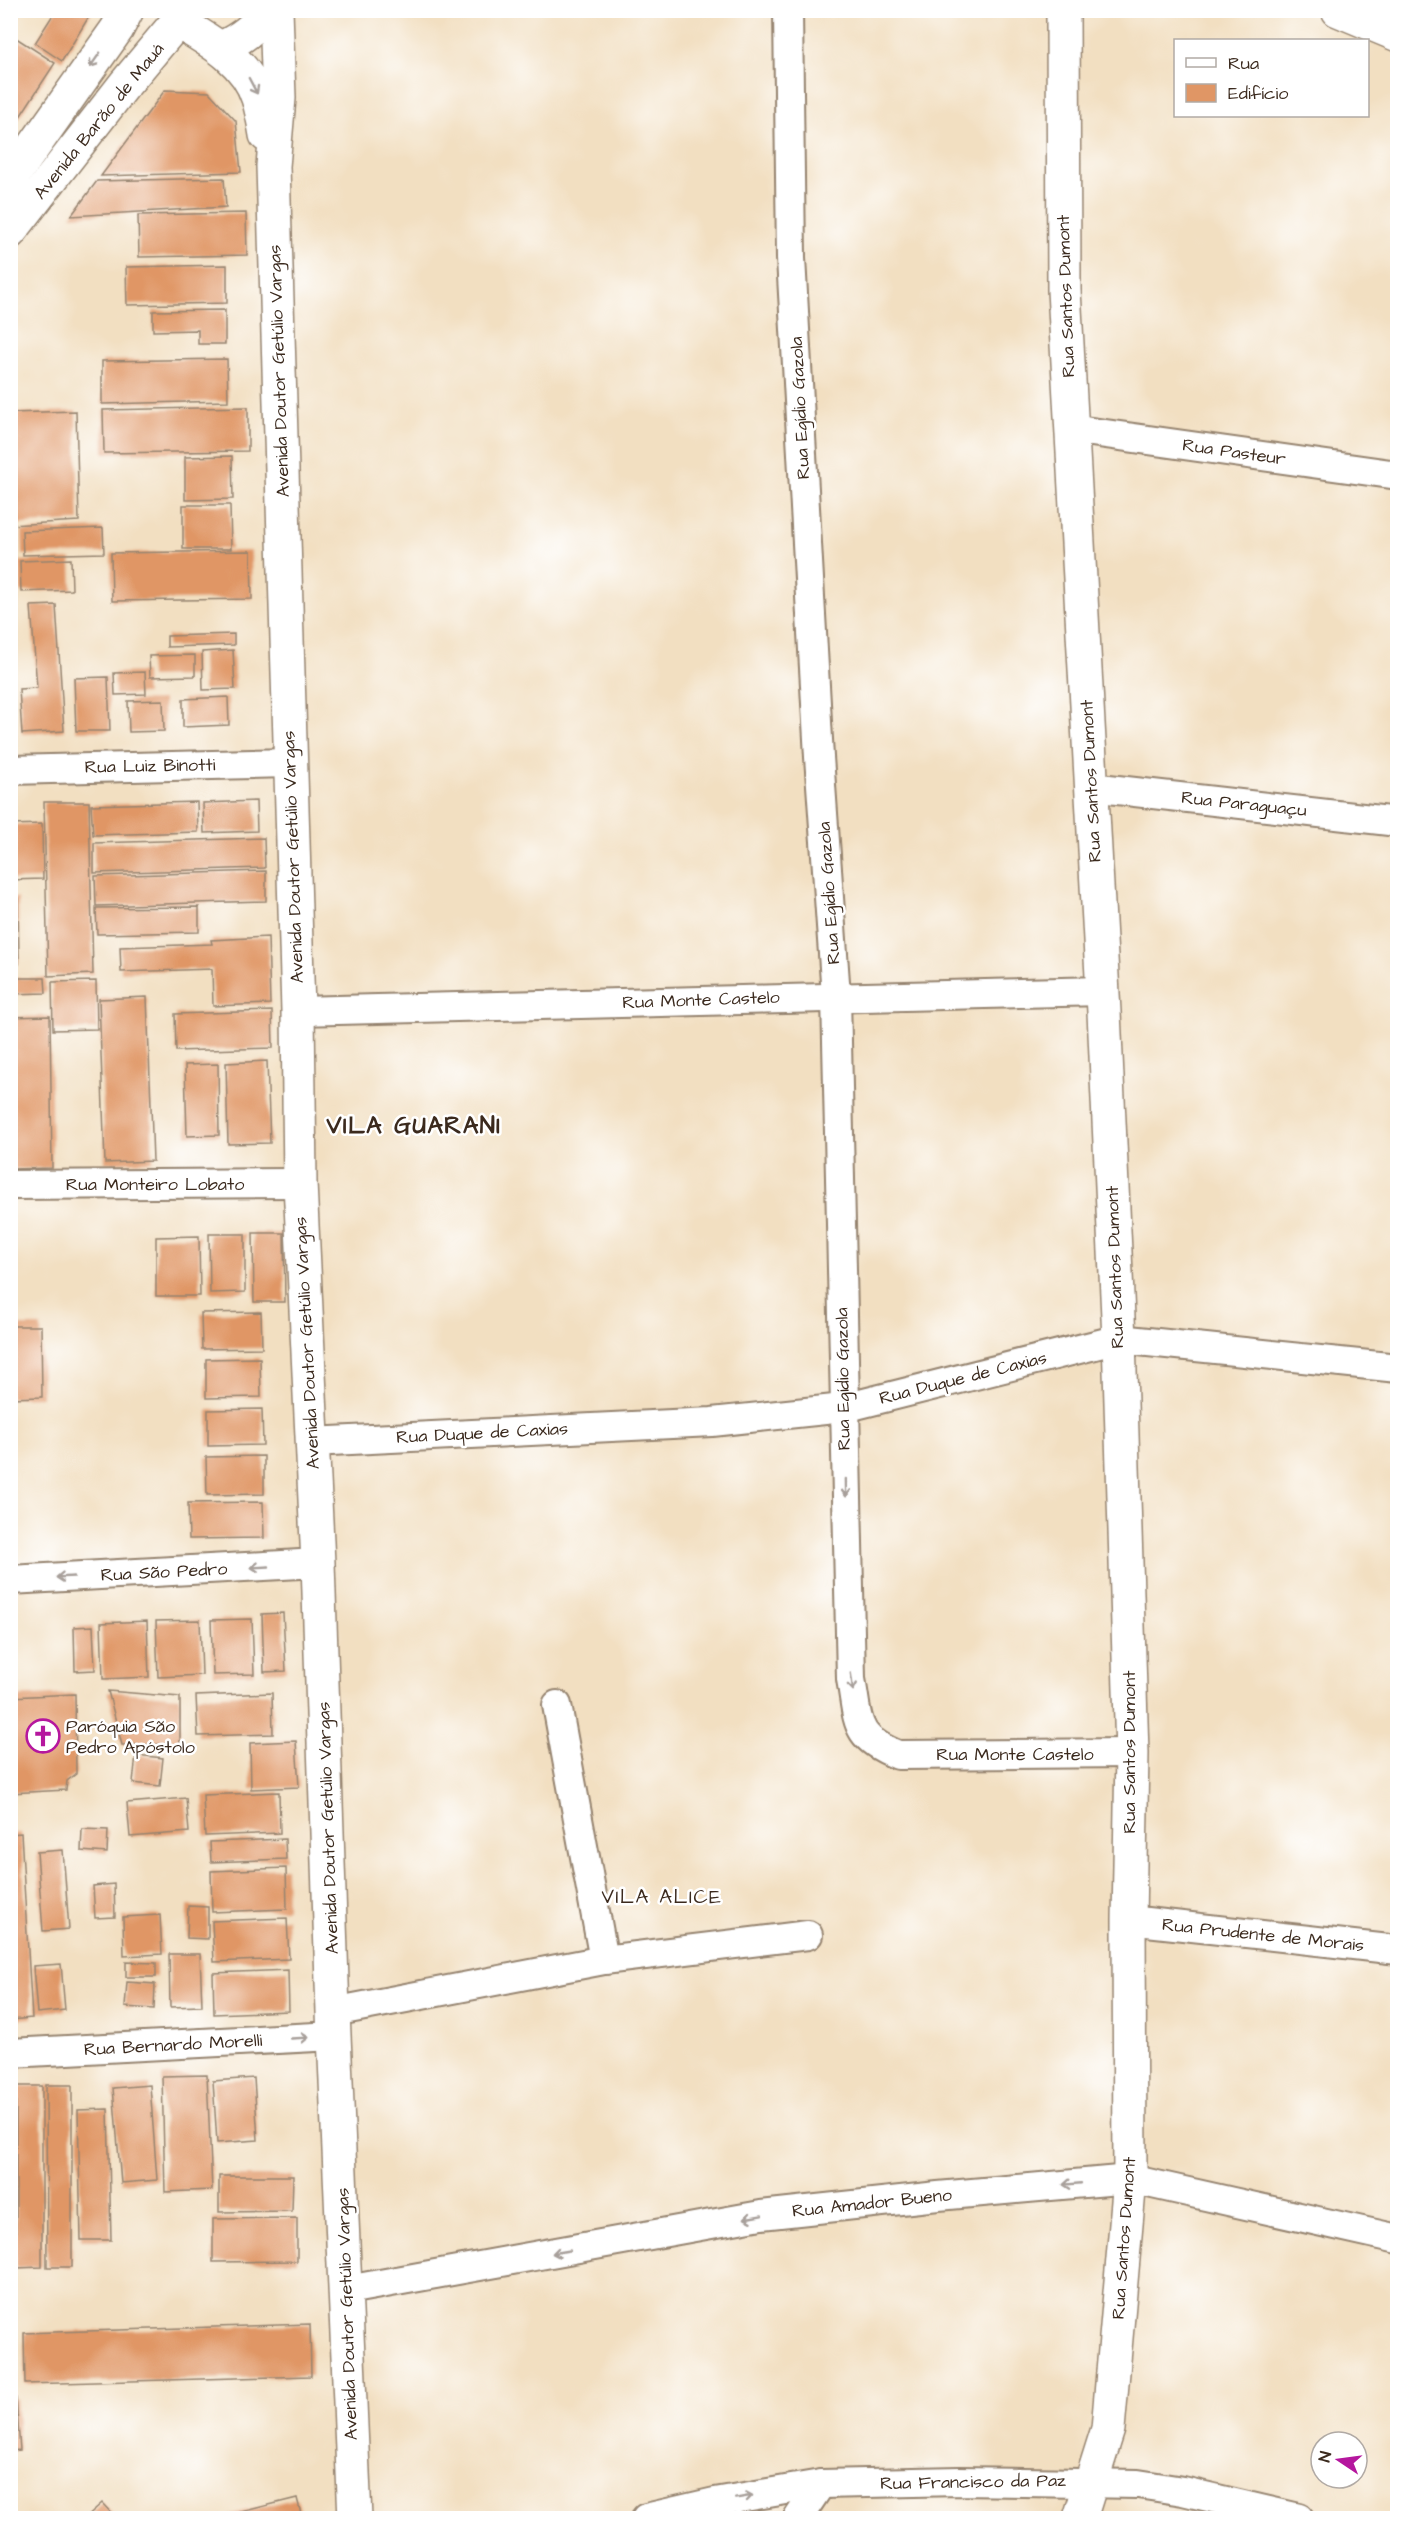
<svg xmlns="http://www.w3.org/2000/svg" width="1408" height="2529" viewBox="0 0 1408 2529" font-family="'Architects Daughter',sans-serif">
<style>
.building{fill:#e09665}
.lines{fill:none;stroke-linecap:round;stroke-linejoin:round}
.street-casing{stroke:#968470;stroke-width:32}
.secondary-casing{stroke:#968470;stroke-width:36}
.primary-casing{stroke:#968470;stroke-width:36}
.street{stroke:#fff;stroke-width:28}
.secondary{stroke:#fff;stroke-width:33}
.primary{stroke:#fff;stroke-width:33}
.oneway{stroke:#a79f9a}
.labels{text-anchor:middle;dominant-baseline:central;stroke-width:5;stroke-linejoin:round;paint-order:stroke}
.street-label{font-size:18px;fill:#3b2a1e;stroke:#fff}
.poi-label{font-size:18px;fill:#3b2a1e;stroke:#fff;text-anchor:start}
.neighbourhood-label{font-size:20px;letter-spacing:1.5px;fill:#3b2a1e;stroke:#fff}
.district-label{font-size:24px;font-weight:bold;letter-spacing:1.5px;fill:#3b2a1e;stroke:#fff}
</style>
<rect width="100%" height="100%" fill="#fff"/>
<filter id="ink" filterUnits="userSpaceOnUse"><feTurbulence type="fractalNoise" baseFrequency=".0167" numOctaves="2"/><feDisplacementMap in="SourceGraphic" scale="12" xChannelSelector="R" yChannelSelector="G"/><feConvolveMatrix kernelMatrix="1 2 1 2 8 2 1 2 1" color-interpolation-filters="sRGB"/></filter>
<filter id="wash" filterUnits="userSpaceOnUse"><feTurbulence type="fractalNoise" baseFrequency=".008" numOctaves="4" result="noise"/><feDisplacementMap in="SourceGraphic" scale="24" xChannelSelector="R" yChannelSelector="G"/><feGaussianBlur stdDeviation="1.35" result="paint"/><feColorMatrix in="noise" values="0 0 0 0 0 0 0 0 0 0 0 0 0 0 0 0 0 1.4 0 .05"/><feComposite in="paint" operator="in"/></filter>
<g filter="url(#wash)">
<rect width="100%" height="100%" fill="#f2dfc1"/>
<g id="blocks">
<g class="building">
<path d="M56,10H93L62,61L35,43Z"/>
<path d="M10,34L55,63L10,132Z"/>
<path d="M165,90L209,92L236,121L241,172L101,176Z"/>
<path d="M224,178L226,207L71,216L97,181Z"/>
<path d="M246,213L247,255L139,257L138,215Z"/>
<path d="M227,265V303L127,305L126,267Z"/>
<path d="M225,310V344H198V330L153,331V311Z"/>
<path d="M227,359L228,401L102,404V361Z"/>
<path d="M248,407V451L104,453L103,410Z"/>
<path d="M76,411L79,521L10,525V413Z"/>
<path d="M232,456L233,499L185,500V457Z"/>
<path d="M183,505H230L231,549H183Z"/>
<path d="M103,528L104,553L23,555L22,531Z"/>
<path d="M251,551L252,599L112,601L111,553Z"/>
<path d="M71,559L72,590L21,592L20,561Z"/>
<path d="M10,564H14L15,605H10Z"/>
<path d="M56,605L64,731L22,734L19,689L37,688L31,606Z"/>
<path d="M234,634V645L167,647V636Z"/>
<path d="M233,650L235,689L203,690L202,652Z"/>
<path d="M195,655V676L150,677L149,656Z"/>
<path d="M145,672L146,694L115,695L114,673Z"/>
<path d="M108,677L110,731H76L74,678Z"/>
<path d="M228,697L229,725L183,727V699Z"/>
<path d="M163,700L164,731L129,732L128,701Z"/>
<path d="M256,801L257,831L204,833L203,803Z"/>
<path d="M44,802H89L93,974L48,976Z"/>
<path d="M197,802L198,832L93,835L91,805Z"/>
<path d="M42,824L43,879L10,880V825Z"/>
<path d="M264,838L265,868L94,873V843Z"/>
<path d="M266,871V901L96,906L95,876Z"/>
<path d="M10,898H18L19,964H10Z"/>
<path d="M199,907V932L97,934L96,908Z"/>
<path d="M268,937L270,1004L213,1006L212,969L121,972L120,947L212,944L211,940Z"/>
<path d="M10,978H45L46,993L10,994Z"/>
<path d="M96,981L97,1029L53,1030L52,982Z"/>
<path d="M147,997L153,1161L105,1163L99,999Z"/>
<path d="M272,1011L273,1048L176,1051L175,1014Z"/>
<path d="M50,1016L52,1168L10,1169V1017Z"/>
<path d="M267,1061L270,1143L228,1144L226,1063Z"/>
<path d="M218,1064L219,1135L187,1136L185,1065Z"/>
<path d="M253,1233H284L285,1302H254Z"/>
<path d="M209,1234H245V1292L210,1293Z"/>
<path d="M199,1236L200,1296H156V1237Z"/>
<path d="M261,1312L262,1348L202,1349L201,1313Z"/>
<path d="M10,1326H41L42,1397L10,1398Z"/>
<path d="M260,1358L261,1397L206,1398V1359Z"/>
<path d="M262,1409L263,1445L208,1446V1410Z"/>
<path d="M264,1456V1494L207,1495L206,1457Z"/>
<path d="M263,1502L264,1538L189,1539L188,1503Z"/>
<path d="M283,1613L286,1671L264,1672L262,1614Z"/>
<path d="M252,1619L254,1674L213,1675L211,1620Z"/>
<path d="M200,1620L202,1675L158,1677L156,1621Z"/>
<path d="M147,1621L149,1677L103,1679L101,1623Z"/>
<path d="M93,1626L95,1670L75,1671L74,1627Z"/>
<path d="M108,1691L180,1697V1744L122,1745Z"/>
<path d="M272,1693L273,1734L198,1736L196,1696Z"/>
<path d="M75,1694L76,1774L67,1781L66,1790L10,1793V1697Z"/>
<path d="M296,1741L299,1787L251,1789L250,1743Z"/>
<path d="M136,1755L163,1758L160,1786L133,1783Z"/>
<path d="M279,1792L280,1833L205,1836L203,1795Z"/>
<path d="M186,1798L189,1832L130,1837L127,1803Z"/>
<path d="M82,1829L108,1830L107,1853L81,1851Z"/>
<path d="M21,1833L32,2018L10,2020V1834Z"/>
<path d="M285,1839L286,1859L211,1862L210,1842Z"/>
<path d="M63,1850L69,1929L43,1931L37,1852Z"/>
<path d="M286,1868L287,1909L212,1912L211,1871Z"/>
<path d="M114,1884L115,1917L95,1918L93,1886Z"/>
<path d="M188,1906L208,1907V1939L187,1938Z"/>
<path d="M160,1915L162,1954L124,1956L123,1917Z"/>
<path d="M287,1918L289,1959L214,1962L212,1921Z"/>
<path d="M169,1954H200L202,2006L170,2007Z"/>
<path d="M126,1962L156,1963V1977H126Z"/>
<path d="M61,1964L65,2010L37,2013L33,1966Z"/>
<path d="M288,1970L289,2011L214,2014L213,1973Z"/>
<path d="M127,1982L155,1984L154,2009L125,2007Z"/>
<path d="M207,2075L212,2190L165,2192L162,2076Z"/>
<path d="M254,2078L258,2140L217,2143L213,2081Z"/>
<path d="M46,2085H72V2267H47Z"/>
<path d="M150,2085L157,2180L121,2183L113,2088Z"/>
<path d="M16,2086H42V2267L16,2268Z"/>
<path d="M108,2109L111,2240H81L78,2110Z"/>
<path d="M219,2176H293L292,2211L219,2212Z"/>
<path d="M297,2218V2261L213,2262V2219Z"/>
<path d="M310,2324L311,2376L25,2384L24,2333Z"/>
<path d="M16,2398L20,2450L10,2451V2399Z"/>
<path d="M297,2498L302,2518H229V2515Z"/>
<path d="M102,2503L116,2518H85Z"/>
</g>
</g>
</g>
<g filter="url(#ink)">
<use href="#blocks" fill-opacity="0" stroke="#968470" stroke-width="1.5"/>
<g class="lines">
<g class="street-casing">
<g id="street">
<path d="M788,10L791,258L819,757L836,996L851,1679C859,1722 853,1737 898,1755L1132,1753"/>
<path d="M1070,429L1398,475"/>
<path d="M10,770L290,763"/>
<path d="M1091,787L1398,822"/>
<path d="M298,1011L1103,991"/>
<path d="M10,1185L300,1183"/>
<path d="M311,1442L712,1422L844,1408L1119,1339L1398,1368"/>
<path d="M10,1580L318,1563"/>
<path d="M557,1705L604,1960"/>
<path d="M1129,1920L1398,1950"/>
<path d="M333,2012L604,1960L808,1935"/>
<path d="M10,2053L335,2036"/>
<path d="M347,2290L761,2215L938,2196L1130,2179L1398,2239"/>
<path d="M646,2518L715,2502L821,2484L960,2481L1138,2484L1183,2491L1299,2518"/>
<path d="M798,2518L821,2484"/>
</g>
</g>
<g class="secondary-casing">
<g id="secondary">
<path d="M276,10L279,98L273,166L298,1011L300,1183L318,1563L333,2012L355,2518"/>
<path d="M1063,10L1064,290L1104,1012L1119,1339L1132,1753L1129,1920L1130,2179L1108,2429L1080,2518"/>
<path d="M1338,10L1398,35"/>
<path d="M178,22C210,41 246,60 258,98C262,110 264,123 266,135"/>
<path d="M222,48C241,38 255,29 267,10"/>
</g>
</g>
<g class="primary-casing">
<g id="primary">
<path d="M10,180L117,29L127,10"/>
<path d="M10,232L125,84L187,10"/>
</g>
</g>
<use href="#street" class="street"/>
<use href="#secondary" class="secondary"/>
<use href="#primary" class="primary"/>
</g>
<defs><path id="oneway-shaft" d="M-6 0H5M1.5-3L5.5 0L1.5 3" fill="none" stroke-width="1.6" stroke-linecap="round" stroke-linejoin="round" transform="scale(1.5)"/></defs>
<g class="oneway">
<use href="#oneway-shaft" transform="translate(95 60) rotate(125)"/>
<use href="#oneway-shaft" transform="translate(253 86) rotate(62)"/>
<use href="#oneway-shaft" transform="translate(846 1488) rotate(89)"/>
<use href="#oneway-shaft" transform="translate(260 1567) rotate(177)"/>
<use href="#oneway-shaft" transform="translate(65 1577) rotate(177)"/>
<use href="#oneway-shaft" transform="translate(852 1682) rotate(82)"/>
<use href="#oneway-shaft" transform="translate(300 2038) rotate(-3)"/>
<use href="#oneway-shaft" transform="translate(1072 2184) rotate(175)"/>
<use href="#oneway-shaft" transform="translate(753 2217) rotate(170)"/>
<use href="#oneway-shaft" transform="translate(561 2252) rotate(170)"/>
<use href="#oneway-shaft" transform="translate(744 2497) rotate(-10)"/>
</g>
</g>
<defs>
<g id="church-ring" transform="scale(1.725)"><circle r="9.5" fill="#fff" stroke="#b5179e" stroke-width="1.5"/><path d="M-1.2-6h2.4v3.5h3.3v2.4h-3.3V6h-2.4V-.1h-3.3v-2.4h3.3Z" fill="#b5179e"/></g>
</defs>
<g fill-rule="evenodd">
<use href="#church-ring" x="43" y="1736"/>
</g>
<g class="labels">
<g class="street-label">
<text transform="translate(99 121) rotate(-51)">Avenida Barão de Mauá</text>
<text transform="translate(1066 296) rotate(-92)">Rua Santos Dumont</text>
<text transform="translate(279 371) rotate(-92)">Avenida Doutor Getúlio Vargas</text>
<text transform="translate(800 408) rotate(-93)">Rua Egídio Gazola</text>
<text transform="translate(1234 452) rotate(8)">Rua Pasteur</text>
<text transform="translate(150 766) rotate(-1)">Rua Luiz Binotti</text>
<text transform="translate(1091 781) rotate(-93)">Rua Santos Dumont</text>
<text transform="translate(1244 804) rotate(6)">Rua Paraguaçu</text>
<text transform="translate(293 857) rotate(-92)">Avenida Doutor Getúlio Vargas</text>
<text transform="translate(829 893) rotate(-94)">Rua Egídio Gazola</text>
<text transform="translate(701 1000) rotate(-2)">Rua Monte Castelo</text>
<text x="155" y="1184">Rua Monteiro Lobato</text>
<text transform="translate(1115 1267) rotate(-92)">Rua Santos Dumont</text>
<text transform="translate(307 1343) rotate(-93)">Avenida Doutor Getúlio Vargas</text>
<text transform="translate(963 1378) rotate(-14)">Rua Duque de Caxias</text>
<text transform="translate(843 1379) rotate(-91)">Rua Egídio Gazola</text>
<text transform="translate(482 1433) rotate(-3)">Rua Duque de Caxias</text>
<text transform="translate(164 1572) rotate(-3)">Rua São Pedro</text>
<text transform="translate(1129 1752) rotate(-90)">Rua Santos Dumont</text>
<text x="1015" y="1754">Rua Monte Castelo</text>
<text transform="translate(328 1828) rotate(-92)">Avenida Doutor Getúlio Vargas</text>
<text transform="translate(1263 1935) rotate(6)">Rua Prudente de Morais</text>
<text transform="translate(173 2045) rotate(-3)">Rua Bernardo Morelli</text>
<text transform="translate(872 2203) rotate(-6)">Rua Amador Bueno</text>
<text transform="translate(1124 2238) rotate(-86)">Rua Santos Dumont</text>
<text transform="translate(347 2314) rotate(-92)">Avenida Doutor Getúlio Vargas</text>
<text transform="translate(973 2482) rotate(-1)">Rua Francisco da Paz</text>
</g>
<g class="poi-label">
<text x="66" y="1726">Paróquia São<tspan x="66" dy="21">Pedro Apóstolo</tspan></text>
</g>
<g class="neighbourhood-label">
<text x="662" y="1897">VILA ALICE</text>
</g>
<g class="district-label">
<text x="414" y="1126">VILA GUARANI</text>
</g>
</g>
<rect width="1408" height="2529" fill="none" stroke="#fff" stroke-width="36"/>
<rect x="1174" y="39" width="195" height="78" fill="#ffffff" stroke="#b1aaa5" stroke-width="1.5"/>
<rect x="1186" y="58" width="30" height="9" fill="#ffffff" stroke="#b1aaa5" stroke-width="1.5"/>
<text x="1228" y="69" font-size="18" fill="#3b2a1e">Rua</text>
<rect x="1186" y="84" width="30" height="18" fill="#e09665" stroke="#b1aaa5" stroke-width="1.5"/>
<text x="1228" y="99" font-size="18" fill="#3b2a1e">Edifício</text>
<g transform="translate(1339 2460) rotate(283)"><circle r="28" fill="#ffffff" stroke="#b1aaa5" stroke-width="1.5"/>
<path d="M0-4.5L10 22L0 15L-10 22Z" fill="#b5179e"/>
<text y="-9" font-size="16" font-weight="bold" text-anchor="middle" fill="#3b2a1e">N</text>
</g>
</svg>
